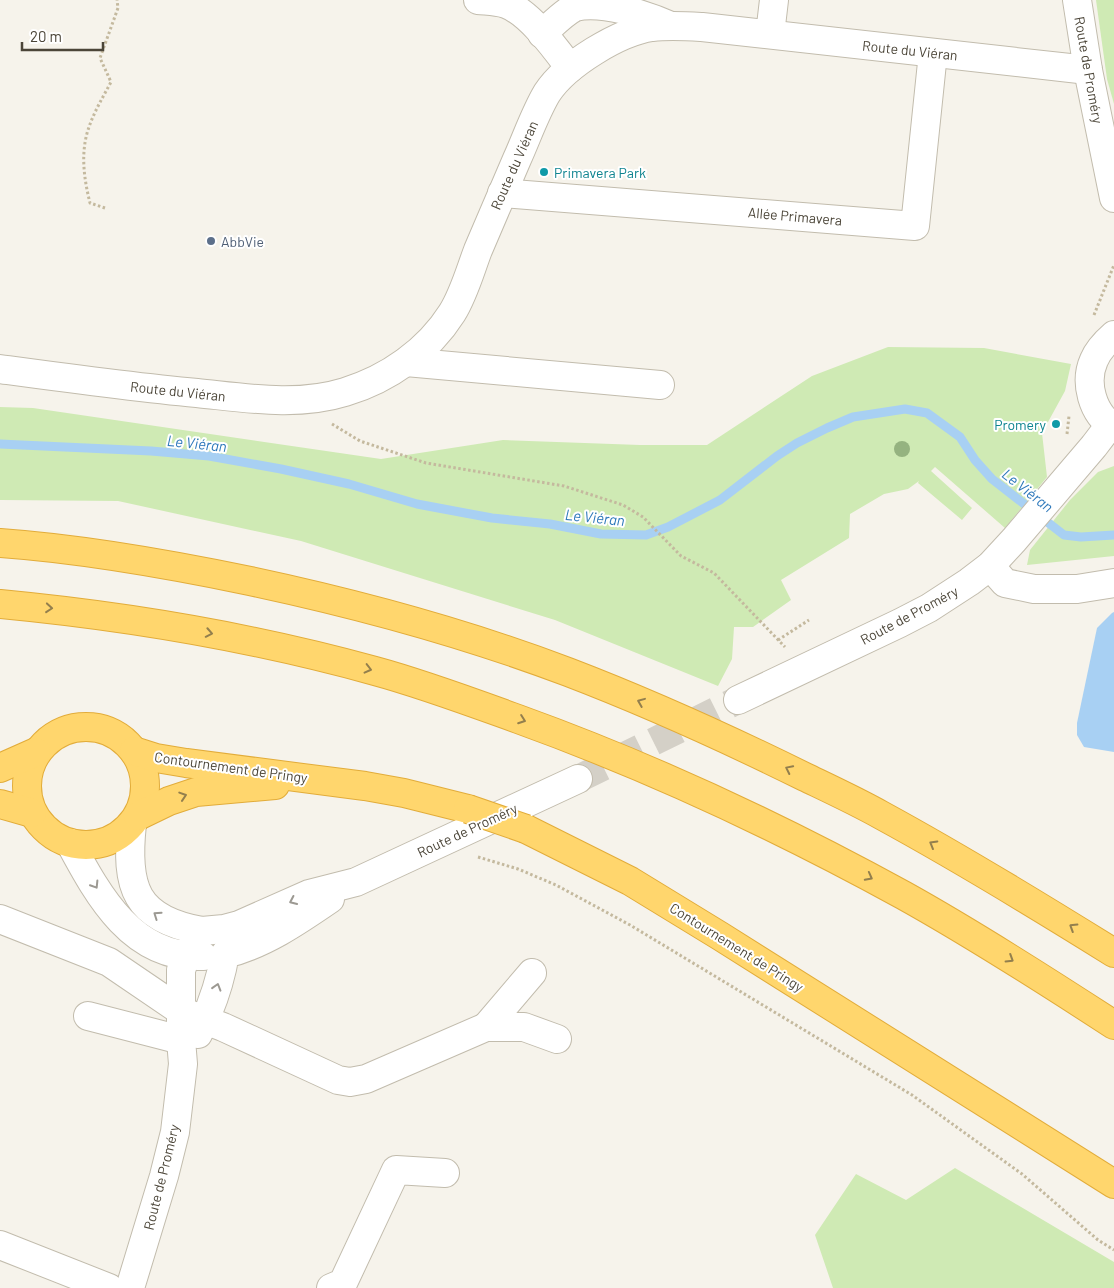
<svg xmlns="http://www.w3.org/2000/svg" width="1114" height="1288" viewBox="0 0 1114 1288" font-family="Barlow,sans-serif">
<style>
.green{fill:#cfeab4}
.water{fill:#a8d0f3}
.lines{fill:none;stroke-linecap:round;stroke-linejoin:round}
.stream{stroke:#a8d0f3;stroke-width:9}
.minor-tunnel{stroke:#d4d0c7;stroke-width:28;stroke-dasharray:28 14;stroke-linecap:butt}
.minor-casing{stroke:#c2bcad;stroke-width:30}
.highway-casing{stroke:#e2ac3a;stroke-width:30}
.path{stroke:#c4b99e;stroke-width:3;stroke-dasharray:2.5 2.5;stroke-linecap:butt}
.minor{stroke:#fff;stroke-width:28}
.highway{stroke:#ffd66d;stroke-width:28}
.highway-bridge-casing{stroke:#e2ac3a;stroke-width:30;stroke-linecap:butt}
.highway-bridge{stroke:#ffd66d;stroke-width:28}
.tree{fill:#95b380}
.oneway{stroke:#937f4d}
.oneway2{stroke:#9c9992}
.culture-dot{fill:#0f9aa8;stroke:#fff;stroke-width:2}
.service-dot{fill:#5c6f8a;stroke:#fff;stroke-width:2}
.labels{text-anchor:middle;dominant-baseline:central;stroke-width:4;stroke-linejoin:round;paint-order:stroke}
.street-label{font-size:14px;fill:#4b4538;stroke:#fff}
.culture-label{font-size:14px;fill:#0d838f;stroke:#fff;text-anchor:start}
.service-label{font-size:14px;fill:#4e5e75;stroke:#fff;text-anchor:start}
.water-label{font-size:15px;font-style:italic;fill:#2d78bb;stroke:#fff}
</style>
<rect width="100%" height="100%" fill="#f6f3eb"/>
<g class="green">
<path d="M1096,0H1114V104L1107,79Z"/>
<path d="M888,347L984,348L1071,364L1065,391L1042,433L1047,477L1005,528L935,467L931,471L972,508L962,520L918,483L919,481L908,489L884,494L850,514L849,538L781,580L791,600L753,627H734L732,659L718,686L555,620L301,541L118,501L0,500V407L33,408L381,459L503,440L640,445H707L812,376Z"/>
<path d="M1114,466V556L1027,565L1030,550L1070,500L1098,472Z"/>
<path d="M955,1168L1114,1262V1288H833L815,1235L856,1174L906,1200Z"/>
</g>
<path class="water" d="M1114,612V752L1084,747L1077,735V723L1097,628L1112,613Z"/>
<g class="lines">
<path class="stream" d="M0,444L151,451L209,456L281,469L349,484L417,504L492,518L550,524L601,534L646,535L668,527L720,500L777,456L797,443L827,428L853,417L905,409L927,413L960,437L975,460L992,479L1064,535L1081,537L1114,535"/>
<path class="minor-tunnel" d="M578,779L738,700"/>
<g class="minor-casing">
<g id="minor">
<path d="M478,0C487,1 497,1 506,4C530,13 555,48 570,68"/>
<path d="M1077,0L1088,70L1114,198"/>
<path d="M542,34C552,25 563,13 575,7C601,0 646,15 671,26"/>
<path d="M770,34L774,0"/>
<path d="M502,193L915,226L933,53"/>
<path d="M1114,335C1106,342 1098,350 1094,360C1084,382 1092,414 1114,427"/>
<path d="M406,362L660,385"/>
<path d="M0,369C66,378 131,387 197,393C246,398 297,407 345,392C388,379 428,351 452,313C464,294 470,271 478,250C491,220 504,189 517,159C527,137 535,113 547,93C566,64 619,32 652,27C669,25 685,26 702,27L1088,70"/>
<path d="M990,566L1005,583L1034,589H1077L1114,583"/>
<path d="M738,700L900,623L929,608L969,582L990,566L1014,540L1094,446L1110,425"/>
<path d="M132,824C125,887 135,919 202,931"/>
<path d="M70,843C99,897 133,959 203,956"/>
<path d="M0,919L109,962L181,1011L223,1027L338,1080L350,1082L366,1079L486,1027H524L557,1039"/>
<path d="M88,1016L181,1040"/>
<path d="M486,1027L532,973"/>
<path d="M198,1034C211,1009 220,983 225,954C263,945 298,921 330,899"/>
<path d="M0,1245L109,1288"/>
<path d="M130,1288L164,1176L175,1132L183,1064L181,1040V970L186,956L202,931L224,929L239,925L309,894L356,882L578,779"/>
<path d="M331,1288L343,1283L396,1170L445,1173"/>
</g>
</g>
<g class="highway-casing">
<g id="highway">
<path d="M0,543C84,549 168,564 250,581C358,604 465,633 568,672C649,703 728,739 805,777C830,789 856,801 881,815C960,858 1037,905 1114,953"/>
<path d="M0,604C126,616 252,637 375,671C423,684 471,702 518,719C651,767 779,827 903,895C975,935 1045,980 1114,1025"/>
<circle cx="86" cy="786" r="59"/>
<path d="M134,751L156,758L186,763L365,786L404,793L468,809"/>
<path d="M0,768L36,752"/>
<path d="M0,804L32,813"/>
<path d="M138,816L169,801L196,792L275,785"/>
<path d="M526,829L630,881L720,936L1114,1184"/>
</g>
</g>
<g class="path">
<path d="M105,208L90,203C84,179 80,152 89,127C94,112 103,97 111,82L100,58L118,8L117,0"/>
<path d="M1094,315L1114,265"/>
<path d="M332,424L360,441L426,463L564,486L623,505L643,517L681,556L714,573L785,647"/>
<path d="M1067,434L1069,416"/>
<path d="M778,640L809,620"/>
<path d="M478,857L518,869L556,885L630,925L912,1095L1022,1174L1098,1240L1114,1250"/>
</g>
<use href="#minor" class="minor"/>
<use href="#highway" class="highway"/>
<g class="highway-bridge-casing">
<path id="highway-bridge" d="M468,809L526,829"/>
</g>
<use href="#highway-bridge" class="highway-bridge"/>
</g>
<circle class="tree" cx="902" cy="449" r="8"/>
<defs><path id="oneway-chevron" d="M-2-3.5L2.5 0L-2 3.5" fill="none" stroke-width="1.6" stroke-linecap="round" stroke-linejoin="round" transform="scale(1.25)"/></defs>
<g class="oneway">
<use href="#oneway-chevron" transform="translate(49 608) rotate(5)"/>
<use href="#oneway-chevron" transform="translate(209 633) rotate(11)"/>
<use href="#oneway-chevron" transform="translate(368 669) rotate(14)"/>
<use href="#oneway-chevron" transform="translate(641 702) rotate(-158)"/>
<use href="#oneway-chevron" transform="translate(522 720) rotate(20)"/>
<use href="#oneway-chevron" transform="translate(789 769) rotate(-154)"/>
<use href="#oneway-chevron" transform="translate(183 796) rotate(-18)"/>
<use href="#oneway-chevron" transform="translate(933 844) rotate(-150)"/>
<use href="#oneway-chevron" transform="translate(869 877) rotate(28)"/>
<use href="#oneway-chevron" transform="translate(1073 927) rotate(-148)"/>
<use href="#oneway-chevron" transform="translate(1010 959) rotate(32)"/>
</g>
<g class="oneway2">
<use href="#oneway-chevron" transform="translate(95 885) rotate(58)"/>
<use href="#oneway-chevron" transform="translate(293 901) rotate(155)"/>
<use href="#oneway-chevron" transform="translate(157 915) rotate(-145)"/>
<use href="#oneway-chevron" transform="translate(217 987) rotate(-73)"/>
</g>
<g class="culture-dot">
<circle cx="544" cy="172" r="5"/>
<circle cx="1056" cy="424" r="5"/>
</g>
<circle class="service-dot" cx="211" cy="241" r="5"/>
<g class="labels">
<g class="street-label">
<text transform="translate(910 50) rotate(6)">Route du Viéran</text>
<text transform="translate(1089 70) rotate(80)">Route de Proméry</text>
<text transform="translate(514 165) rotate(-66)">Route du Viéran</text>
<text transform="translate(795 216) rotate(5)">Allée Primavera</text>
<text transform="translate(178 391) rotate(6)">Route du Viéran</text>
<text transform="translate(909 615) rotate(-28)">Route de Proméry</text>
<text transform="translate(231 767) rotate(8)">Contournement de Pringy</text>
<text transform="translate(467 830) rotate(-25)">Route de Proméry</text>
<text transform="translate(737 947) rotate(32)">Contournement de Pringy</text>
<text transform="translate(161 1177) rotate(-76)">Route de Proméry</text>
</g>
<g class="culture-label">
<text x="554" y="172">Primavera Park</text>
<text x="1046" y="424" text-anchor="end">Promery</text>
</g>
<g class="service-label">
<text x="221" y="241">AbbVie</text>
</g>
<g class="water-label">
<text transform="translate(197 443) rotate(6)">Le Viéran</text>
<text transform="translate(1028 490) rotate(38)">Le Viéran</text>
<text transform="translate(595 517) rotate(6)">Le Viéran</text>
</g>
</g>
<path d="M22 42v8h81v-8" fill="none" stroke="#4b4538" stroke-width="2.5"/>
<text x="30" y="42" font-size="15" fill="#4b4538" stroke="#ffffff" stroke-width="4" paint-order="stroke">20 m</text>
</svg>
